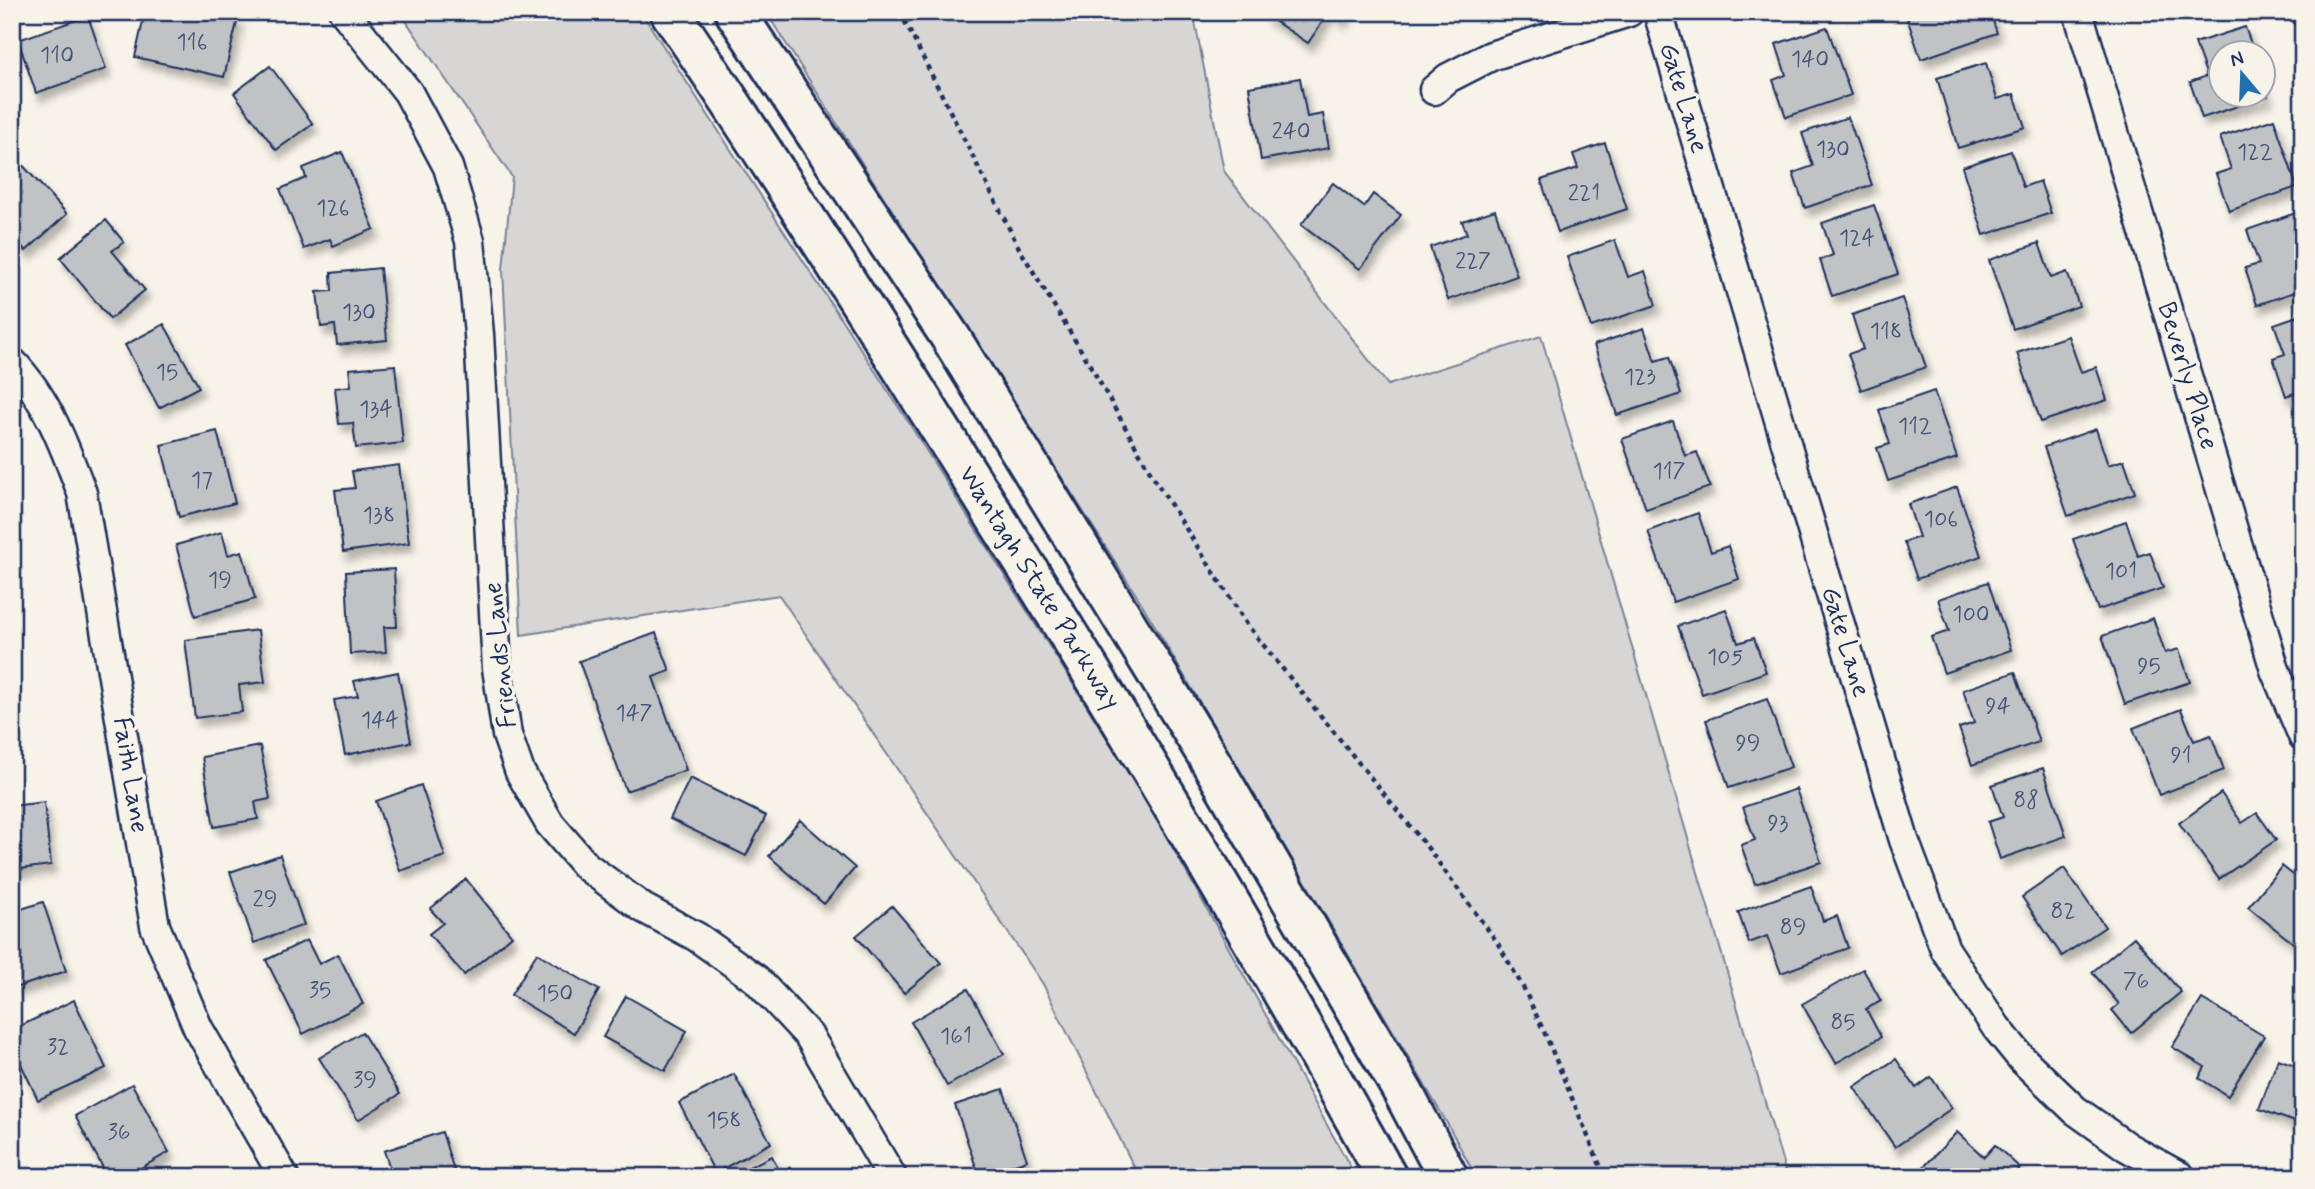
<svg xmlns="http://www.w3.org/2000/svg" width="2315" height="1189" viewBox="0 0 2315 1189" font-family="Mynerve,sans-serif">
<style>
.green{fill:#d7d6d4;stroke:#798299;stroke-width:2}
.building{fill:#c0c3c5;stroke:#1b2f5e;stroke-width:2;filter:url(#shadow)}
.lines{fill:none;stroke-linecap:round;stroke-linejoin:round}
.minor-casing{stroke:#1b2f5e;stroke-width:33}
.motorway-casing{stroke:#1b2f5e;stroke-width:44}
.path{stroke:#1b2f5e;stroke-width:4.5;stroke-dasharray:5 5;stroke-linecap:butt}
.minor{stroke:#f7f3e8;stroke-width:28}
.motorway{stroke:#f7f3e8;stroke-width:38}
.labels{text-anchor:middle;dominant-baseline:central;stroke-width:7;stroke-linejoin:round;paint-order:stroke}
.number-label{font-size:23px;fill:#445478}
.street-label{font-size:26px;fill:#1b2f5e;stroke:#f7f3e8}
</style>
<defs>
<filter id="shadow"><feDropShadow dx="4.5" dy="8" stdDeviation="3.5" flood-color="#0004"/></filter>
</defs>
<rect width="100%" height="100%" fill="#f7f3e8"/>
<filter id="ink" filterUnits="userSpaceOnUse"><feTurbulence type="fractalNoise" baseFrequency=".0143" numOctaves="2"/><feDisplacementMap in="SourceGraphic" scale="14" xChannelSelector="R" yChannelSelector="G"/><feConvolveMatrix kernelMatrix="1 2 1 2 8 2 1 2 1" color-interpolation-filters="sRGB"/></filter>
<g filter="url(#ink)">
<g class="green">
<path d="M400,12H641L907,420L1149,805L1356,1177H1139L1043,984L779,595L521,635L503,269L512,177Z"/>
<path d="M766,12H1193L1224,171L1388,385L1541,336L1787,1177H1476L1447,1123L1142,604Z"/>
</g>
<g class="building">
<path d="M145,12H212L238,18L224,77L135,57Z"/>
<path d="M1266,12H1329L1308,43L1264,14Z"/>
<path d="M1331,12H1347L1342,20Z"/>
<path d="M1905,12H1990L1997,33L1921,59Z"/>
<path d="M88,16L106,69L36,93L18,40Z"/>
<path d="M1827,27L1851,95L1786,117L1773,80L1786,75L1776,44Z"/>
<path d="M2245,27L2254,52H2220V94H2262V79L2268,96L2202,118L2190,82L2207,76L2195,43Z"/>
<path d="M1986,63L1997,99L2014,94L2025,127L1958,148L1937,78Z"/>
<path d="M270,66L313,124L276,150L234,93Z"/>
<path d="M1300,78L1307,117L1323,114L1329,148L1261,160L1249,87Z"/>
<path d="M1848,117L1872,185L1805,208L1793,173L1813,166L1802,133Z"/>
<path d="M2274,119L2297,187L2229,211L2216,174L2231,169L2220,137Z"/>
<path d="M1605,143L1627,209L1558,232L1541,180L1578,168L1573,154Z"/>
<path d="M2011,151L2023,187L2040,181L2051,213L1984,235L1962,167Z"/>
<path d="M342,152L374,229L333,246L330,239L304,249L280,189L306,178L303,168Z"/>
<path d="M19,161L67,214L26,251L12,236V168Z"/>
<path d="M1333,183L1364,207L1373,194L1401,215L1360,269L1301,225Z"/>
<path d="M1874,205L1898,274L1832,296L1820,260L1833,255L1822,223Z"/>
<path d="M1495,210L1517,276L1448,300L1430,247L1467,234L1462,221Z"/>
<path d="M2301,211L2303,218V289L2257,305L2245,268L2259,264L2247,230Z"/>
<path d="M106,220L124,242L112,251L145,290L110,319L60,258Z"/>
<path d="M1615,240L1628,277L1645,271L1656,305L1591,327L1567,257Z"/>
<path d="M2039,243L2051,278L2067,272L2079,306L2013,329L1989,260Z"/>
<path d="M380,268L387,340L337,345L335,325L321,327L317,292L332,291L331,273Z"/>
<path d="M1902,298L1926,367L1861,390L1848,354L1863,349L1852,315Z"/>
<path d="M2303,314V390L2286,396L2273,358L2285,354L2274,324Z"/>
<path d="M164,324L199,387L159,408L125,345Z"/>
<path d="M1644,328L1655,361L1669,357L1681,394L1617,415L1594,345Z"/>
<path d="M2068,336L2081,372L2096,367L2107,400L2041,422L2017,353Z"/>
<path d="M395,365L403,443L356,448L353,423L339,424L335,388L351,386L349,369Z"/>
<path d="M1934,391L1957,458L1888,481L1877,448L1890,444L1879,410Z"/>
<path d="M1673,421L1685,456L1697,452L1710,487L1646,509L1622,439Z"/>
<path d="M2096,429L2108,465L2124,460L2135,493L2068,516L2044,447Z"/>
<path d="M217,431L235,503L179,517L161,445Z"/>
<path d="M399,465L409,543L343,552L335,490L355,488L352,471Z"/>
<path d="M1957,487L1981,556L1917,579L1904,542L1919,537L1908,504Z"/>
<path d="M1698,513L1711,552L1728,546L1739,579L1673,602L1648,531Z"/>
<path d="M2126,521L2138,556L2150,552L2163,588L2098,610L2073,539Z"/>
<path d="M222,532L228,555L242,551L255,599L195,616L176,545Z"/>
<path d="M394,569L397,627H384L386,652L350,654L346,572Z"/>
<path d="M1988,582L2011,650L1944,673L1931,637L1949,631L1938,599Z"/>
<path d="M1726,609L1738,643L1754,638L1766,672L1702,694L1678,626Z"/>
<path d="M2153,618L2165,653L2179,649L2190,682L2125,704L2102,636Z"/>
<path d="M258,630L265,682L239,685L242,712L195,718L185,640Z"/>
<path d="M656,633L670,671L653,677L686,770L626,791L579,661Z"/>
<path d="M398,672L411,742L345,755L334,700L358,696L354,681Z"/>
<path d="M2015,672L2039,742L1972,765L1959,728L1974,723L1963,690Z"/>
<path d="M1767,699L1791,767L1729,788L1706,720Z"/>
<path d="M2181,709L2194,741L2211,735L2224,770L2159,795L2133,728Z"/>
<path d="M260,746L270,799L255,802L258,819L214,827L202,757Z"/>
<path d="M2043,768L2066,836L2000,859L1988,822L2003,817L1992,785Z"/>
<path d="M690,778L766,816L746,856L670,819Z"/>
<path d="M421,785L445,856L400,871L376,801Z"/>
<path d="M1796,789L1821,862L1755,884L1741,845L1755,840L1743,807Z"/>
<path d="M2221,793L2242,823L2257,813L2276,840L2219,879L2179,823Z"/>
<path d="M44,802L51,865L12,870V806Z"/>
<path d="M800,820L855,868L824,904L769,856Z"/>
<path d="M280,855L304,925L254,943L230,872Z"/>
<path d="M2282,866L2303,883V951L2248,907Z"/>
<path d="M2064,868L2105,927L2062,956L2022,897Z"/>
<path d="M466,879L512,936L464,975L429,934L443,923L430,909Z"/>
<path d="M1811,886L1823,921L1837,916L1848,948L1781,973L1767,936L1749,943L1738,912Z"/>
<path d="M43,902L66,971L12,989V912Z"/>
<path d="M892,906L941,963L904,993L856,936Z"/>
<path d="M2134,937L2181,992L2131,1033L2112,1010L2119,1004L2092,972Z"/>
<path d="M307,940L319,964L338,954L363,1004L303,1034L266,960Z"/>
<path d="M537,953L599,990L574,1033L511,995Z"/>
<path d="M1863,969L1881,1001L1866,1009L1881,1037L1836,1063L1802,1004Z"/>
<path d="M968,989L1004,1054L947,1086L911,1022Z"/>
<path d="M626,996L687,1031L665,1071L603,1037Z"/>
<path d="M2202,999L2264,1036L2228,1096L2199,1078L2205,1067L2172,1047Z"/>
<path d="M74,1000L106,1068L38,1100L12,1045V1030Z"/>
<path d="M362,1032L400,1094L358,1120L319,1058Z"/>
<path d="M1896,1059L1916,1088L1931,1077L1952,1108L1895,1147L1854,1087Z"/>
<path d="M2278,1059L2303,1068V1125L2259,1109Z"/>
<path d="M734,1074L771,1143L715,1173L679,1103Z"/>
<path d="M132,1084L169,1152L125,1177H108L75,1116Z"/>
<path d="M1003,1089L1027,1160L979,1176L955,1105Z"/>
<path d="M442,1132L456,1177H393L384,1151Z"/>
<path d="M1957,1132L1984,1157L1995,1145L2020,1168L2011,1177H1927L1920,1171Z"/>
<path d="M772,1156L782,1177H730V1176Z"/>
</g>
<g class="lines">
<g class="minor-casing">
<g id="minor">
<path d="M344,12L408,92L448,167L470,241L479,334L497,668L507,735L520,772L550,824L586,866L643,908L697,937L756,979L809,1036L892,1177"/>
<path d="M1658,12L1904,840L1945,949L1996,1027L2022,1059L2075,1110L2127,1147L2181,1177"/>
<path d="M2078,12L2275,670L2303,736"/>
<path d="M1434,90L1448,78L1491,56L1629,12"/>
<path d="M12,362C47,398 65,447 82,493L155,926L198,1028L284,1177"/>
</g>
</g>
<g class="motorway-casing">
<g id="motorway">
<path d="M670,12C774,166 874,323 972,480C1116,709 1256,940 1387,1177"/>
<path d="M735,12L951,338L1205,752L1403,1092L1448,1177"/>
</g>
</g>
<path class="path" d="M900,12L1019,248L1090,365L1155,480L1248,626L1427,847L1497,942L1524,989L1546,1036L1605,1177"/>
<use href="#minor" class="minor"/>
<use href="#motorway" class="motorway"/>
</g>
</g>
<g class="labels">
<g class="number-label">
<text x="192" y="43">116</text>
<text x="57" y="56">110</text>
<text x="1810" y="60">140</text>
<text x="1291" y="132">240</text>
<text x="1833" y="150">130</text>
<text x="2255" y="153">122</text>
<text x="1584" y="194">221</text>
<text x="333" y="209">126</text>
<text x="1857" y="239">124</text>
<text x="1473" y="262">227</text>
<text x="359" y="313">130</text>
<text x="1886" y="332">118</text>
<text x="167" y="373">15</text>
<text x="1640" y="378">123</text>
<text x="376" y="410">134</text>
<text x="1915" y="427">112</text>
<text x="1669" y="472">117</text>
<text x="202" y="481">17</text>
<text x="379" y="516">138</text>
<text x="1941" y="520">106</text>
<text x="2121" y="572">101</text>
<text x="220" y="581">19</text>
<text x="1971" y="615">100</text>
<text x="1725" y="658">105</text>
<text x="2149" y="667">95</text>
<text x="1998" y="707">94</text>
<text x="634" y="714">147</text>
<text x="380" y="721">144</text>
<text x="1748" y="744">99</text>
<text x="2181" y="756">91</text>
<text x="2026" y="801">88</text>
<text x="1778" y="824">93</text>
<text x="265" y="900">29</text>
<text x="2063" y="912">82</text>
<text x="1793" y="928">89</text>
<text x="2136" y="982">76</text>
<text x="320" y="991">35</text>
<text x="555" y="994">150</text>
<text x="1843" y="1023">85</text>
<text x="956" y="1037">161</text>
<text x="58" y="1048">32</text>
<text x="365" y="1081">39</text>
<text x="724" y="1121">158</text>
<text x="119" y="1133">36</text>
</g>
<g class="street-label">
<text transform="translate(1683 98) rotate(73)">Gate Lane</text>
<text transform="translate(2187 376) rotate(73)">Beverly Place</text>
<text transform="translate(1039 588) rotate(58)">Wantagh State Parkway</text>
<text transform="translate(1845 642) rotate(73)">Gate Lane</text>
<text transform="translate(501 655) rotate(-96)">Friends Lane</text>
<text transform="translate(130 775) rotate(81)">Faith Lane</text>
</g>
</g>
<rect width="2315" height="1189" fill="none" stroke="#f7f3e8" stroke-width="42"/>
<rect x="21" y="21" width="2273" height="1147" fill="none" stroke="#1b2f5e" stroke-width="2.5" filter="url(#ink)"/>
<g transform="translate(2242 74) rotate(341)"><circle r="33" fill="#f7f3e8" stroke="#9fa5b1" stroke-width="2"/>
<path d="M0-5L12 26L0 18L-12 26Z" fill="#1f6fb2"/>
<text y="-10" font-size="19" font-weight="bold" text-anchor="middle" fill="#1b2f5e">N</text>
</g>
</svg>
